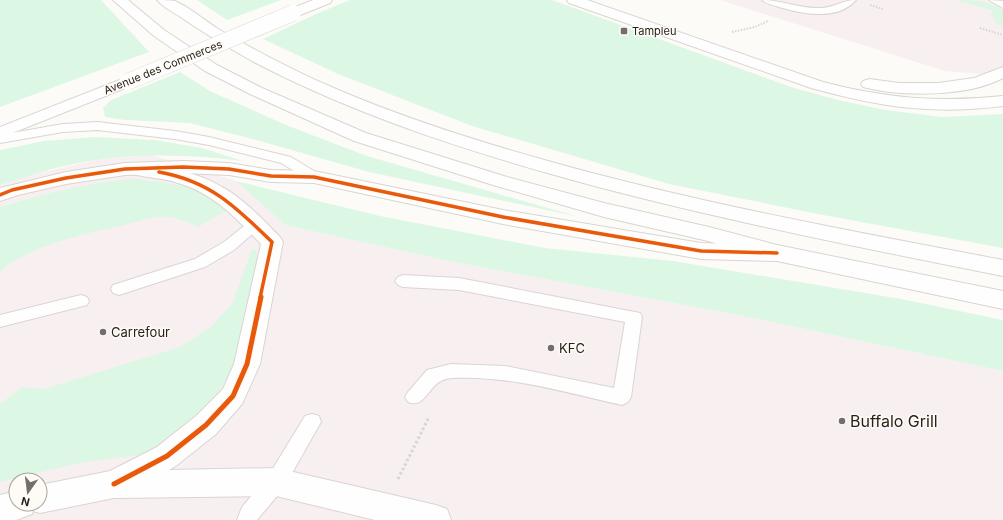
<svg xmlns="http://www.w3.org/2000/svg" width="1003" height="520" viewBox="0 0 1003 520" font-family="Inter,sans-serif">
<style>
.commercial{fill:#f8eff1;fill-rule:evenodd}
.green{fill:#ddf7e5}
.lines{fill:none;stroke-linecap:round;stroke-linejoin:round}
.service-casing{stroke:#d9d5d0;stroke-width:2}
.minor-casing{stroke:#d9d5d0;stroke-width:2}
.tertiary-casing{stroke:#d9d5d0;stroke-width:2}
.primary-casing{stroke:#d9d5d0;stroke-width:2}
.path-far1{stroke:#d8d6d5;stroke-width:2;stroke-dasharray:1.5 1.5;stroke-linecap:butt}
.path{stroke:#d8d6d5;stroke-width:3;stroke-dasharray:2.5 2.5;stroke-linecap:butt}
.service{fill:#fffefe;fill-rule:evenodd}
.minor{fill:#fffefe;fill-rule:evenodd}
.tertiary{fill:#fffefe;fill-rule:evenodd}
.primary{fill:#fffefe;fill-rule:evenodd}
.tertiary-bridge-casing{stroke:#d9d5d0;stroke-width:17;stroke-linecap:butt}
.tertiary-bridge{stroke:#fffefe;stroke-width:16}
.cycleway-far1-casing{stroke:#fefbf7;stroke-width:6}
.cycleway-casing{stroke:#fefbf7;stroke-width:8}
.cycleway-far1{stroke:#e8590c;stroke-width:3.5}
.cycleway{stroke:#e8590c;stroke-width:5}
.poi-dot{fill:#736e68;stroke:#fefbf7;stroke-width:1.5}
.labels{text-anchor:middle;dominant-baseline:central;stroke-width:3;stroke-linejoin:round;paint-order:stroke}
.far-poi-label{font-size:11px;fill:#28221b;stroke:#fefbf7;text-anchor:start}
.far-street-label{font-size:11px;fill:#28221b;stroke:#fefbf7}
.poi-label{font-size:13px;fill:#28221b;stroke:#fefbf7;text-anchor:start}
.near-poi-label{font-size:16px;fill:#28221b;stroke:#fefbf7;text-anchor:start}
</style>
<rect width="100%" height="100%" fill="#fdfbf8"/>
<g class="commercial">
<path d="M720,0H1003V76L945,71Z"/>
<path d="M152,155L236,181L285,225L448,261L733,314L1003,371V520H0V185L30,175L96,160ZM16,480H40V504H16Z"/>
</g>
<g class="green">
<path d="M0,0H101L149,52L0,107Z"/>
<path d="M197,0H281L227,20Z"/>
<path d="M350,0H552L791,87L838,100L885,110L942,117L1003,114V248L823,215L669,184L472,126L338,74L263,39L316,14Z"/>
<path d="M955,0C971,0 993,0 1003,11V26L996,24L995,19L990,15L994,11Z"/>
<path d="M180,72L210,91L286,125L367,156L579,217L369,172L260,141L190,123L125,120L105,117L103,108L111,100Z"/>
<path d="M95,137L155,140L202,148L243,161C194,155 146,153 97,160C64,164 31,175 0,185V150L44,141Z"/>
<path d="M133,179C160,182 192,184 215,200C219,203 222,208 226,211L198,227C185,221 173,216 158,217C147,218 135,222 125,225C88,233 26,246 0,272V207C44,194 88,182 133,179Z"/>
<path d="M236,181L380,216L545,248L673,261L901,299L1003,320V371L733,314L448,261L285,225Z"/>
<path d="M252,249L256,250L258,269L254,302L246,304L235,362L218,394L193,422L142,455L79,463L0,482V404L22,387L44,389L180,347L212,326L232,304Z"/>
</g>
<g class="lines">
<g class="service-casing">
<g id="service">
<path d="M762,0C782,0 800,9 820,8C834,8 842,0 856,0C838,21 802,14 779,7C774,5 766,4 762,0Z"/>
<path d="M989,0L1003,1V8Z"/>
<path d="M97,122L175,131L209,137L291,157L319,174L321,177L319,180H309L281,163L209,145L175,139L97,130L63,132L0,143V135L63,124Z"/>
<path d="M254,220L259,222L261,225L259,228L234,250L205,267L119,295L113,293L111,289L113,285L195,259L224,242L249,222Z"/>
<path d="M403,275L459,278L640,313L642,317L631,397L628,402L622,405C567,393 509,375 452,378C427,379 428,410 408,402L405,397L408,392L427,370L451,364L505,366L614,388L625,322L459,290L403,287L398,285L395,281L398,277Z"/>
<path d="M81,295L87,297L89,301L87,305L0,327V315Z"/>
<path d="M312,414L319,416L321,422L283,489L257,520H237L242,507L269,475L305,416Z"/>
</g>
</g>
<g class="minor-casing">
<path id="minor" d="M140,164C168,167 197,172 222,187C244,199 262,219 280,237L283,242L260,364L242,404L216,434L177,465L169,470L276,468L436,505L447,509L451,520H375L276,496L114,498L40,513L33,511L32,514L16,520H0V495L16,491V504H40V485L110,471L157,447L196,416L223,389L234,364L261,244C236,218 213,193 178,183C164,178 148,178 133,174L130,170L133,166Z"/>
</g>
<g class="tertiary-casing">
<g id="tertiary">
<path d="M313,0H332L330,3L298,16L293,17L288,16L286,13L288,10Z"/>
<path d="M567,0H587L823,82C884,98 939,103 1003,96V106C932,115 880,107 811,88L569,3Z"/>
<path d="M1003,67V78C968,97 901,97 863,87L861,84L863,81L869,79L899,83H938L974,78Z"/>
<path d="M127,77L133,79L135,82L133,85L0,138V127Z"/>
<path d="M183,161L229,163L271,170L314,171L503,210L701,243L776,245L784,248L787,253L784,258L776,261L701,259L503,224L314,183L271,182L229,175L183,173L125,175L66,184L18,195L0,201V188L66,172L125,163Z"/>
</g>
</g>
<g class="primary-casing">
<g id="primary">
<path d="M113,0H128L164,30L217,65L262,88L366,133L507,177L604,203L709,227L777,245L1003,291V309L777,261L708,241L604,217L493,185L354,141L250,94L205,71L154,36Z"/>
<path d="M157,0C163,0 170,0 175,1C191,8 205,21 220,30C258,52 296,72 336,89C404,118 476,141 548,161C697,203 850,231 1003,260V276C867,249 732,222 598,187C479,155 361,118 252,61C227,47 202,32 179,16C171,11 163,7 157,0Z"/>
</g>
</g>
<g class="path-far1">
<path d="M870,5L883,9"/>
<path d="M980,28L1003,35"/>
<path d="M732,32L755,27L768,21"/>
</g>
<path class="path" d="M398,479L429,417"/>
<use href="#service" class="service"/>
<use href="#minor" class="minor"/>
<use href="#tertiary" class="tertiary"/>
<use href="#primary" class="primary"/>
<g class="tertiary-bridge-casing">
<path id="tertiary-bridge" d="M127,82L293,13"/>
</g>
<use href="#tertiary-bridge" class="tertiary-bridge"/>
<g class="cycleway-far1-casing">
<g id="cycleway-far1">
<path d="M159,172C210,181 236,207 272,242L260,298"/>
<path d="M0,195L12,190L66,178L125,169L183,167L229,169L271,176L314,177L503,217L701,251L777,253"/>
</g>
</g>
<g class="cycleway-casing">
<path id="cycleway" d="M114,484L167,456L206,425L233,396L247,364L261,297"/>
</g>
<use href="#cycleway-far1" class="cycleway-far1"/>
<use href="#cycleway" class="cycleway"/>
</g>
<g class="poi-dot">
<rect x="620" y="27" width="8" height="8" rx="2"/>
<circle cx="103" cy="332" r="4"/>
<circle cx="551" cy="348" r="4"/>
<circle cx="842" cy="421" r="4"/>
</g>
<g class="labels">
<g class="far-poi-label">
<text x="632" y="31">Tampleu</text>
</g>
<g class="far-street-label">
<text transform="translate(163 67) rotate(-22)">Avenue des Commerces</text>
</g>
<g class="poi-label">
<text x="111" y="332">Carrefour</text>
<text x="559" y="348">KFC</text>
</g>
<g class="near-poi-label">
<text x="850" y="421">Buffalo Grill</text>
</g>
</g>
<g transform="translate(28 492) rotate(194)"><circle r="19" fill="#fefbf7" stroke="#a8a49f"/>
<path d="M0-3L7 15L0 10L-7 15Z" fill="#736e68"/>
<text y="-6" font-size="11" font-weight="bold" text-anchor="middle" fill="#28221b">N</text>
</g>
</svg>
